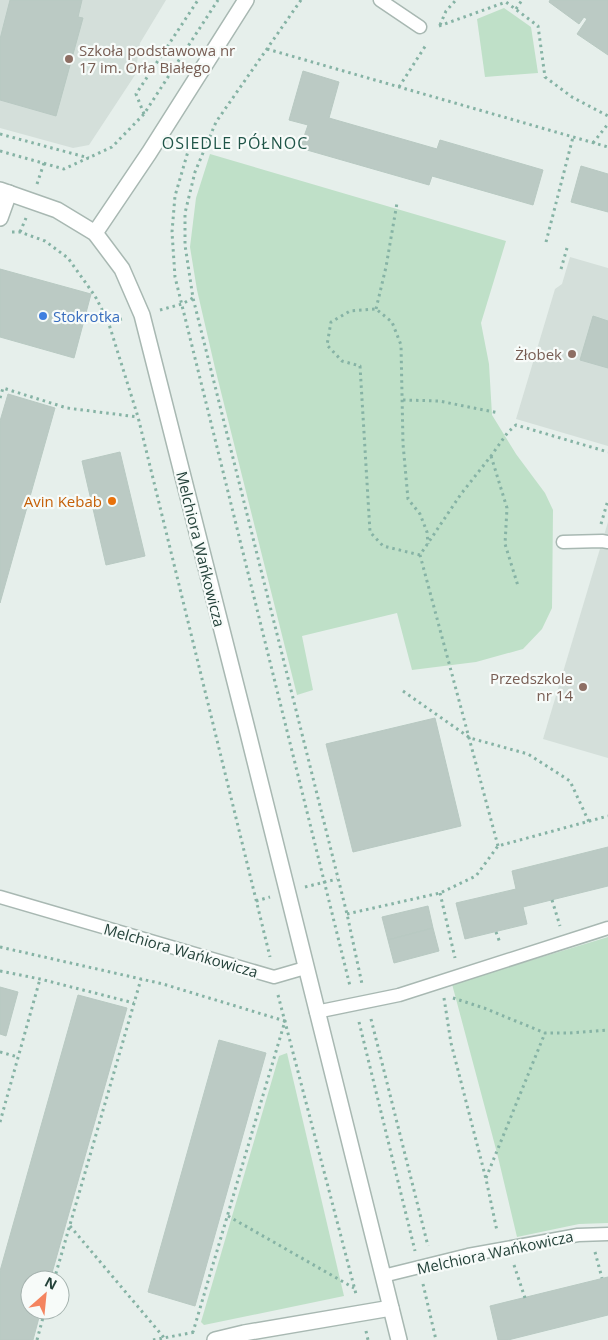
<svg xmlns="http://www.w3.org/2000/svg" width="608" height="1340" viewBox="0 0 608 1340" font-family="'Open Sans',sans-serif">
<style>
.built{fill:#d4dfda}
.green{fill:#bfe0c8}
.building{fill:#bbcac4;stroke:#b8c9c2}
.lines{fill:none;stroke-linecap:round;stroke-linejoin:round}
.service-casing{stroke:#a8b8b2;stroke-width:15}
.minor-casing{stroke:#a8b8b2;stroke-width:18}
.path{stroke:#86b3a5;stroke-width:3;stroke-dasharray:2.5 4;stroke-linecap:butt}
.service{stroke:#fff;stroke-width:12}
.minor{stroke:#fff;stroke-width:15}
.education-dot{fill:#8d6e63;stroke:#f7fbf9;stroke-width:2}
.shop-dot{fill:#3f7fe0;stroke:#f7fbf9;stroke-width:2}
.food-dot{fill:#e8710a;stroke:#f7fbf9;stroke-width:2}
.labels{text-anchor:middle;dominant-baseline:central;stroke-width:4.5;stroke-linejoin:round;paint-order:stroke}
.education-label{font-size:15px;fill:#785e54;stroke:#f7fbf9;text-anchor:end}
.shop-label{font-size:15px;fill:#366cbe;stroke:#f7fbf9;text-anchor:start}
.food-label{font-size:15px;fill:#c56008;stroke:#f7fbf9;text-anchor:end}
.street-label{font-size:15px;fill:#24423a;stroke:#f7fbf9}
.neighbourhood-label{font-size:16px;letter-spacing:1px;fill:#1f5548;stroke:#f7fbf9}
</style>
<rect width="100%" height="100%" fill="#e6efeb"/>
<g class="built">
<path d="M0,0H166L140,43L135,75L89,145L73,148L0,128Z"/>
<path d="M570,257L608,268V446L516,419L555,289L562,284Z"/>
<path d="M608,522V758L543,739Z"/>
</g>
<g class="green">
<path d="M504,8L531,27L538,73L485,77L477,19Z"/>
<path d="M210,154L506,241L481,323L489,364L492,415L516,454L545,493L553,510L552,608L542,629L523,649L476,662L412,670L397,613L302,636L313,690L297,695L215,368L197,290L190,247L196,198Z"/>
<path d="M608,937V1223L579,1224L517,1237L497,1153L452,984Z"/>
<path d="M287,1053L344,1296L204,1325L201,1322L279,1056Z"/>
</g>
<g class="building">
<path d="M10,0H82L78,17L83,18L56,116L0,100V39Z"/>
<path d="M550,0H608V55L577,34L587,19L584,17L579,24L549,2Z"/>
<path d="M303,71L339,82L329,118L437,149L440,140L543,170L533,205L432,176L429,185L300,148L308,125L289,120Z"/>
<path d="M581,166L608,174V212L571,202Z"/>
<path d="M0,269L91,294L74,358L0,337Z"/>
<path d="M593,316L608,321V368L580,360Z"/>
<path d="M8,394L55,408L0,603V421Z"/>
<path d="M120,452L145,556L106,565L82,461Z"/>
<path d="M435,718L461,826L353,852L326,744Z"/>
<path d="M608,847V886L523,907L527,924L465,939L456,903L516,889L512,871Z"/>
<path d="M428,906L433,928L388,940L382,917Z"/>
<path d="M433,928L439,951L394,963L388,940Z"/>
<path d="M0,987L18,992L6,1036L0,1034Z"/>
<path d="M78,995L127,1008L50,1280H30V1310H41L33,1340H0V1271Z"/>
<path d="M219,1040L266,1053L195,1306L148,1292Z"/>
<path d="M608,1277V1315L508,1340H498L490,1306Z"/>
</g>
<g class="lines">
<g class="service-casing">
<g id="service">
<path d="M380,0L420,27"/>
<path d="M563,542L602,541L608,542"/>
<path d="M0,897L274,977L305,968"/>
<path d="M316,1012L399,995L608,928"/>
<path d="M383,1276L468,1255L578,1235L608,1234"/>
</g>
</g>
<g class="minor-casing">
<g id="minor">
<path d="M0,190L57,210L95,233L122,269L142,315L246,725L399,1340"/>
<path d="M0,218L9,193"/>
<path d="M95,233L149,153L246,0"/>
<path d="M215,1340L244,1333L391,1308"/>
</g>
</g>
<g class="path">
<path d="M301,0L216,122L195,172L185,213V245L193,298L347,914L362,984"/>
<path d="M516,9L522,0"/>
<path d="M440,25L446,11L456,0"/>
<path d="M439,26L506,2L538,26L545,77L572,97L608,116"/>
<path d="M267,49L608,147"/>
<path d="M399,87L426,45"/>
<path d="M144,114L136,94L198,0"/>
<path d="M0,134L89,158"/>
<path d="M191,141L175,196L172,232L175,277L350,986"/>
<path d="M593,143L608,124"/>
<path d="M0,151L64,169L112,147L144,114L218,0"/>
<path d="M37,184L44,163"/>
<path d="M12,232H20L45,241L68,258L95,296L108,321L138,417L270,957"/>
<path d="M20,232L26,218"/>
<path d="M546,242L573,137"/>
<path d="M561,269L567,248"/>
<path d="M376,309L386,267L397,203"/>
<path d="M160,310L182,304L193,298"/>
<path d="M108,321L122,319"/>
<path d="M0,398L3,388L67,408L138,417"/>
<path d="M403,400L439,401L499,413"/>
<path d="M491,456L507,508L505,544L518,586"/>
<path d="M601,524L608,500"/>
<path d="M420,555L383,546L370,532L360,366L342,361L327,345L331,322L350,311L376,309L392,322L401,345L403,444L408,499L420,514L427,532L428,544"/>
<path d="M403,691L470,738L528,754L570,781L589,822"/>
<path d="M498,846L420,555L461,494L491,456L508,432L516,425L608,452"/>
<path d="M305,887L337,879"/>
<path d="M440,893L455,958"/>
<path d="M552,900L560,926"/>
<path d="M256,901L270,897"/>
<path d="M347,914L440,893L476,876L498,846L608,816"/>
<path d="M496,932L500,943"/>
<path d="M0,947L163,984L285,1021L193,1332"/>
<path d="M0,971L40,979L134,1003"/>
<path d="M278,995L356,1294"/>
<path d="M444,998L451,1043L486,1179L497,1231"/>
<path d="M453,998L484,1008L545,1033H569L608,1030"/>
<path d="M371,1019L428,1246"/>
<path d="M359,1022L415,1251"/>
<path d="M0,1052L18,1057"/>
<path d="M0,1122L40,979"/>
<path d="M486,1178L545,1033"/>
<path d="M228,1216L354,1288"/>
<path d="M70,1226L166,1340"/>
<path d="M595,1252L602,1278"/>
<path d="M514,1265L525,1298"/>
<path d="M54,1280L141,979"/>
<path d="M423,1284L436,1340"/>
<path d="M366,1331L368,1340"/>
<path d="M37,1340L45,1310"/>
<path d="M153,1340L195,1332"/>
</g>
<use href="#service" class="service"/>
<use href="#minor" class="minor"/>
</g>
<g class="education-dot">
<circle cx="69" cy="59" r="5"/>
<circle cx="572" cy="354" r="5"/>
<circle cx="583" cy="687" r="5"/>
</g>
<circle class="shop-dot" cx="43" cy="316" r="5"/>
<circle class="food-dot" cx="112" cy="501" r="5"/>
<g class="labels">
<g class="education-label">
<text x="79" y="50" text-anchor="start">Szkoła podstawowa nr<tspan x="79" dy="17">17 im. Orła Białego</tspan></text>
<text x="562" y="354">Żłobek</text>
<text x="573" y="678">Przedszkole<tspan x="573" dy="17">nr 14</tspan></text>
</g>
<g class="shop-label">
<text x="53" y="316">Stokrotka</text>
</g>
<g class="food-label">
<text x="102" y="501">Avin Kebab</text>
</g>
<g class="street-label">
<text transform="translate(201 549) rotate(76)">Melchiora Wańkowicza</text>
<text transform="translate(181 950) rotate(16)">Melchiora Wańkowicza</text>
<text transform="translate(495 1252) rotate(-12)">Melchiora Wańkowicza</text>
</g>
<g class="neighbourhood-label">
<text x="235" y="143">OSIEDLE PÓŁNOC</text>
</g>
</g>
<g transform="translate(45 1295) rotate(27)"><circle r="24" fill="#f7fbf9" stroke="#a3b1ad"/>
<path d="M0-4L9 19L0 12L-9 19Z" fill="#f4845f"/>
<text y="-8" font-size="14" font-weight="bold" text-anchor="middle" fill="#24423a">N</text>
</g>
</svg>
